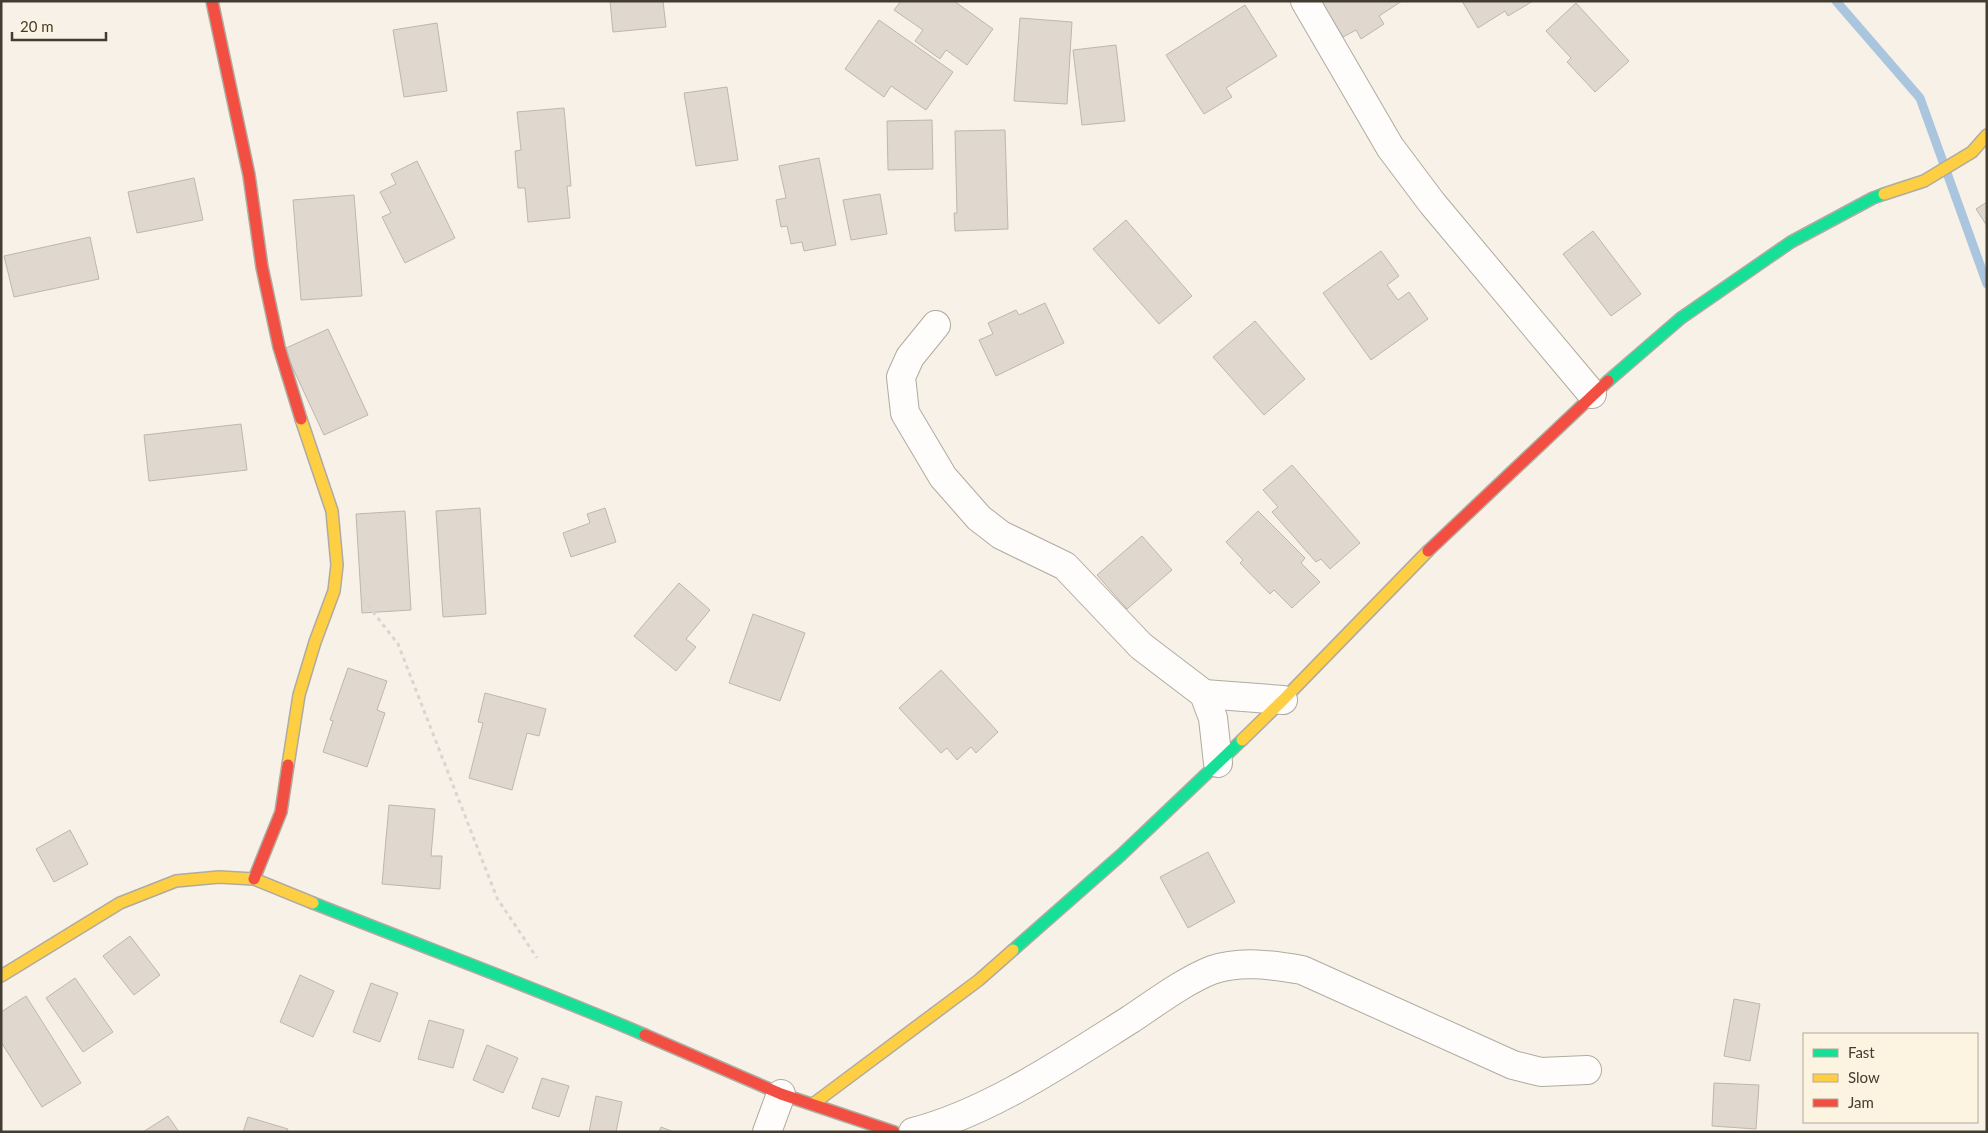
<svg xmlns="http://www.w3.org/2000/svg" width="1988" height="1133" viewBox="0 0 1988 1133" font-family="Lato,sans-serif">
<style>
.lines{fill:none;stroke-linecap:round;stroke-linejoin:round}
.stream{stroke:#aac6de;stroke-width:9}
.building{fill:#e0d7cf;stroke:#beb7af}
.street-casing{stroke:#b0aba1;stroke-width:30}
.fast-casing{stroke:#b0aba1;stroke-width:14}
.slow-casing{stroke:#b0aba1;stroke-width:14}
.jam-casing{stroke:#b0aba1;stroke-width:14}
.path{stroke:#d8d6d3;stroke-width:3;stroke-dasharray:4 4;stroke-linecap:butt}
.street{stroke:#fefdfb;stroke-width:28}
.fast{stroke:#16e098;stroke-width:11}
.slow{stroke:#ffcf43;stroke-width:11}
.jam{stroke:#f24e42;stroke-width:11}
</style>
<rect width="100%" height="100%" fill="#f7f1e7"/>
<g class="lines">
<path class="stream" d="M1836,1L1920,98L1987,284"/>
</g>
<g class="building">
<path d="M610,1H663L666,27L613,32Z"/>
<path d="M901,1H954L993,29L967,65L946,50L940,59L915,41L923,30L894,10Z"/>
<path d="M1321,1H1402L1379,16L1384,24L1361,39L1356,30L1343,37Z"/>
<path d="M1462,1H1533L1508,16L1505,11L1478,28Z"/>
<path d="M1576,3L1629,61L1595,92L1567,62L1571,58L1546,31Z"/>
<path d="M1245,5L1277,56L1226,88L1232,97L1204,114L1166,55Z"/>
<path d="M1020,18L1072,22L1067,104L1014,101Z"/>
<path d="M879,20L953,72L926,110L891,86L884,97L845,69Z"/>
<path d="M437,23L447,91L404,97L393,30Z"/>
<path d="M1116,45L1125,121L1082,125L1073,50Z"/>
<path d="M727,87L738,160L696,166L684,93Z"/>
<path d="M564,108L571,186H567L570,218L528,222L525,188H518L515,151L521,150L517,112Z"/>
<path d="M932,120L933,169L888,170L887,121Z"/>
<path d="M1005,130L1008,229L955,231L954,213H957L955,131Z"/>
<path d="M819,158L836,245L804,251L802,242L791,244L787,226L781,227L776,200L786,198L779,166Z"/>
<path d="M417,161L455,238L405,263L382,217L391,213L380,192L396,184L391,174Z"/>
<path d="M194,178L203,220L137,233L128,192Z"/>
<path d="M880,194L887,234L851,240L843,200Z"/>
<path d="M354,195L362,296L301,300L293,200Z"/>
<path d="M1987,202V226L1976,209Z"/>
<path d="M1126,220L1192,296L1159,324L1093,249Z"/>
<path d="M1593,231L1641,294L1611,316L1563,254Z"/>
<path d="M90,237L99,279L14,297L4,256Z"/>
<path d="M1381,251L1399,276L1387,285L1398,300L1409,292L1428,319L1371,360L1323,293Z"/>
<path d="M1045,303L1064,343L996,376L979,340L993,334L988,323L1016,310L1019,315Z"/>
<path d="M1255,321L1305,379L1264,415L1213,357Z"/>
<path d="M328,329L368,415L324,435L284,349Z"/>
<path d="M241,424L247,470L149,481L144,435Z"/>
<path d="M1292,465L1360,543L1330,569L1321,559L1316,562L1272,512L1278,507L1263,490Z"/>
<path d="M480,508L486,614L443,617L436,511Z"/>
<path d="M605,508L616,542L571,557L563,533L590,523L587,514Z"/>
<path d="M405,511L411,610L362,613L356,514Z"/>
<path d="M1258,511L1305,558L1301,563L1320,582L1292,608L1274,590L1270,594L1240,563L1243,560L1226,542Z"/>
<path d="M1142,536L1172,570L1127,609L1097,575Z"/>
<path d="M679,583L710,610L686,639L696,647L676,671L634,636Z"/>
<path d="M753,614L805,633L780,701L729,683Z"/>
<path d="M348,668L387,681L377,710L385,713L367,767L323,752L333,721L330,720Z"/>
<path d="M941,670L998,732L976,753L971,747L957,760L947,748L941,753L899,708Z"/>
<path d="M485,693L546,709L539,736L527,733L512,790L469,778L483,723L478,722Z"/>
<path d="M389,805L435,809L431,856H442L440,889L382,884Z"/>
<path d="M70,830L88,864L54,882L36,849Z"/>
<path d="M1208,852L1235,902L1188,928L1160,877Z"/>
<path d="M130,936L160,975L134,995L103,956Z"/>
<path d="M300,975L334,991L313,1037L280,1022Z"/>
<path d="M75,978L113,1032L83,1052L46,998Z"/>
<path d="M371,983L398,993L380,1042L353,1032Z"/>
<path d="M26,996L81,1083L42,1107L1,1042V1012Z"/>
<path d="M1734,999L1760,1004L1750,1061L1724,1056Z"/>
<path d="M429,1020L464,1030L453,1068L418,1059Z"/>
<path d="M487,1045L518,1058L503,1093L473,1080Z"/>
<path d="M542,1078L569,1086L559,1117L532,1108Z"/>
<path d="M1714,1083L1759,1085L1756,1129L1712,1126Z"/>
<path d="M596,1096L622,1102L616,1132H589Z"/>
<path d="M168,1116L179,1132H143Z"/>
<path d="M248,1117L288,1129L287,1132H243Z"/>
<path d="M661,1127L674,1132H659Z"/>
</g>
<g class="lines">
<g class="street-casing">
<g id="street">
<path d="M1305,1L1390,147L1432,203L1592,394"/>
<path d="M936,325L910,357L901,377L905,413L943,477L979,518L1001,535L1065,566L1141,646L1204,694L1213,718L1218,763"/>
<path d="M1204,694L1283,700"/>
<path d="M767,1132L781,1094"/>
<path d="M913,1132C988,1113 1066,1060 1131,1019C1155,1003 1186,980 1212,970C1241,960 1273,965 1302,970L1513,1065L1541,1072L1587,1070"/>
</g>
</g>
<g class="fast-casing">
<g id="fast">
<path d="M1608,381L1681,318L1791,242L1873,198L1884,194"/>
<path d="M313,903C423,947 536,988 645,1035"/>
<path d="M1013,950L1121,855L1242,740"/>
</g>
</g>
<g class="slow-casing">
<g id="slow">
<path d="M1884,194L1924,181L1972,152L1987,135"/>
<path d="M1242,740L1283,700L1428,551"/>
<path d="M288,765L299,695L315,642L334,591L337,565L332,511L301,419"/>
<path d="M1,976L120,903L176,881L219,877L254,879L313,903"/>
<path d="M813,1104L979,980L1013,950"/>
</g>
</g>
<g class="jam-casing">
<g id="jam">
<path d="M212,1L249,175L262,267L279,347L301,419"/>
<path d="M1428,551L1608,381"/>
<path d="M254,879L281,812L288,765"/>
<path d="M645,1035L781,1094L894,1132"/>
</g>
</g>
<path class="path" d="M363,599L398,644L497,898L537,958"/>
<use href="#street" class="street"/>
<use href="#fast" class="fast"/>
<use href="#slow" class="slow"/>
<use href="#jam" class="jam"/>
</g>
<rect width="1988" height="1133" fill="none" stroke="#433c30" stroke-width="5"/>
<rect x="1803" y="1033" width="175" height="90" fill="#fdf3e1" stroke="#b3aa9a"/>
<rect x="1813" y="1049" width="25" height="8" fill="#16e098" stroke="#b3aa9a"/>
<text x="1848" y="1058" font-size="15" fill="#433c30">Fast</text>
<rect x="1813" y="1074" width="25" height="8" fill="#ffcf43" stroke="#b3aa9a"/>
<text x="1848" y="1083" font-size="15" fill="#433c30">Slow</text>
<rect x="1813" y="1099" width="25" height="8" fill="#f24e42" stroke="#b3aa9a"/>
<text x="1848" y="1108" font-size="15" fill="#433c30">Jam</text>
<path d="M12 32v8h94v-8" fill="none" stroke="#433c30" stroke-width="2.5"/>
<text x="20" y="32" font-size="15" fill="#433c30" stroke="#fdf3e1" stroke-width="4" paint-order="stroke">20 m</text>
</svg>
